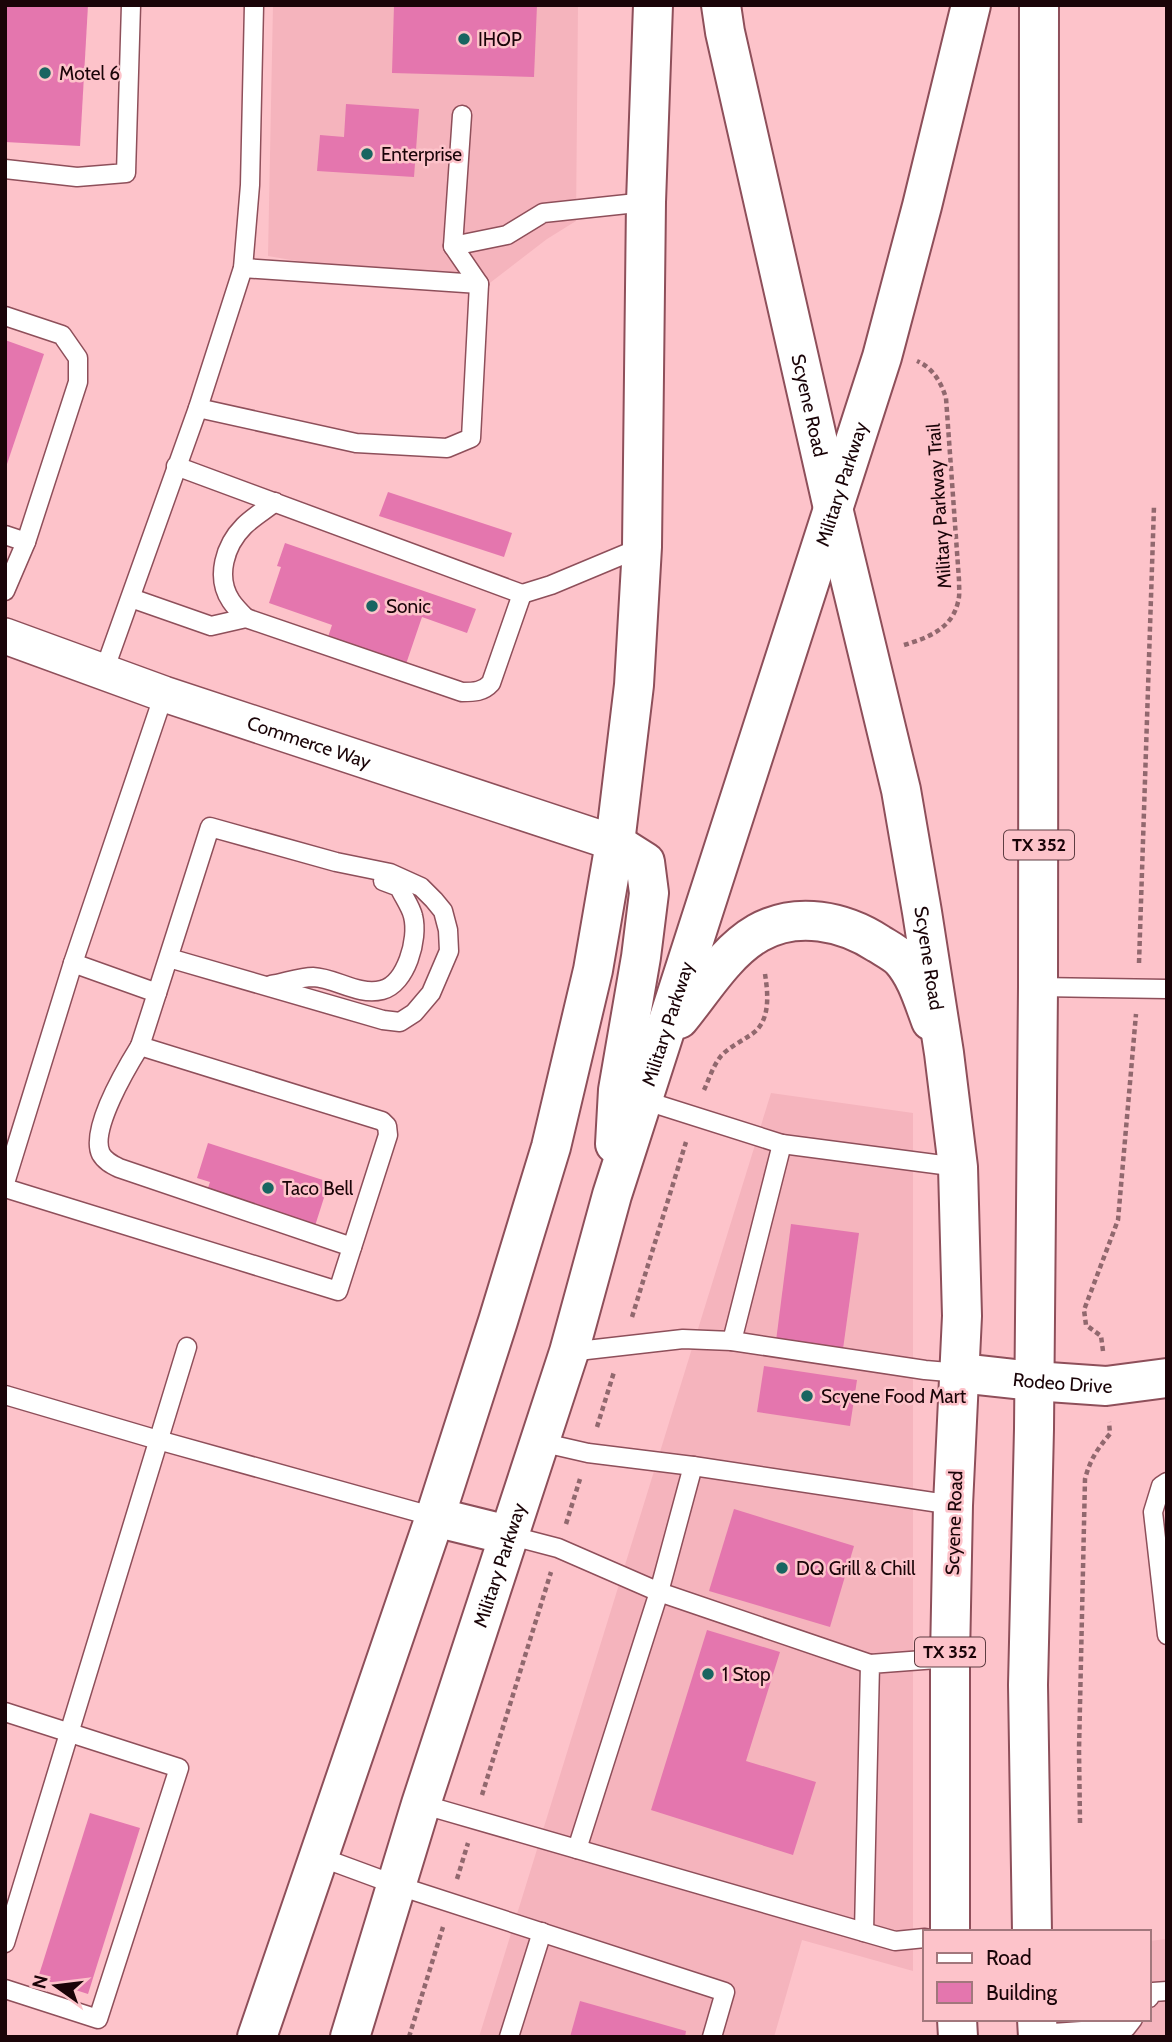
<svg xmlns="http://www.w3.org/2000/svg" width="1172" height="2042" viewBox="0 0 1172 2042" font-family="Cabin,sans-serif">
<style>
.built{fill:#f5b4bd}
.building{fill:#e476ae}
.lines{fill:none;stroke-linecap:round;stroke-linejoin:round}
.service-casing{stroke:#8e4f5a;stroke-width:21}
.minor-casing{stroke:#8e4f5a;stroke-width:38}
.tertiary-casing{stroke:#8e4f5a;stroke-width:42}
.secondary-casing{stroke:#8e4f5a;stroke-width:42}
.primary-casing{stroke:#8e4f5a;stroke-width:42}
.path{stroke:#91686e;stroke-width:4.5;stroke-dasharray:5 3.5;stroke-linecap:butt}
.service{stroke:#fff;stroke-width:18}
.minor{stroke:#fff;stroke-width:35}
.tertiary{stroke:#fff;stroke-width:38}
.secondary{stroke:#fff;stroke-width:38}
.primary{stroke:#fff;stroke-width:38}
.poi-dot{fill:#186561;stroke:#fdc3ca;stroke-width:2.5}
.labels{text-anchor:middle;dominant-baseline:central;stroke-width:5;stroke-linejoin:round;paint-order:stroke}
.shield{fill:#fdc3ca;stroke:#5e3d42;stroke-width:2}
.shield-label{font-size:18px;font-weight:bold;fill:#1a0408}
.poi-label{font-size:19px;fill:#1a0408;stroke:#fdc3ca;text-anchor:start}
.street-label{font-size:19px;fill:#1a0408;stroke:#fdc3ca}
</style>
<rect width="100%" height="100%" fill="#fdc3ca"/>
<g class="built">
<path d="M273,5H578L576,221L547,239L478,292L268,256Z"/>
<path d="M771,1093L913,1113V1971L802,1940L774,2037H479Z"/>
<path d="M1167,1939V2037H1120L1118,2019H1149V1941Z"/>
</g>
<g class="building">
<path d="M5,5H88L80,146L5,142Z"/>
<path d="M394,5H537L534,77L392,73Z"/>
<path d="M346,104L419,109L414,177L317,171L320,135L344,137Z"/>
<path d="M5,340L44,354L6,467H5Z"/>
<path d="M388,492L512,533L504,557L379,516Z"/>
<path d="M285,543L476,609L467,633L422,617L405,667L327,640L332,625L269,603L281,567L277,566Z"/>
<path d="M208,1143L329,1182L314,1229L206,1194L210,1182L197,1178Z"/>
<path d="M791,1224L859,1233L843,1349L776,1341Z"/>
<path d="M764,1366L857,1380L850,1426L757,1412Z"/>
<path d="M734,1509L854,1546L830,1627L709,1591Z"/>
<path d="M707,1630L780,1652L746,1761L816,1782L793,1855L651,1810Z"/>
<path d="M90,1813L140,1828L88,1994L38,1978Z"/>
<path d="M580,2001L686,2031L685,2037H570Z"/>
</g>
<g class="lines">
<g class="service-casing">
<g id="service">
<path d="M462,115L453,246L507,235L543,213L646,202"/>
<path d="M5,169L77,177L126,173L131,5"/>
<path d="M243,268L479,284"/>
<path d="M5,316L62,335L78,358V382L26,542L5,591"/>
<path d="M198,408L356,443L447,448L471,438L479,284L453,246"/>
<path d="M176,466L522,594L551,585L642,547"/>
<path d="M5,535L26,542"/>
<path d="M131,598L211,626L246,618L462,692C474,692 483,692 491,683L522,594"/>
<path d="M246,618C241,613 235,607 231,601C215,577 225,545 244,526C253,517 265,510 275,502"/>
<path d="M104,671L198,408L243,268L250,185L254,5"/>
<path d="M271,985C284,983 300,977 313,977C336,978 358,996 382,990C406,984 419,939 413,916C411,907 403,896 399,887L383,881"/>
<path d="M1038,987L1167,989"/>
<path d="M157,993L210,827L336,862L390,873L421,887L434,900L443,911L448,930L449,951L431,993L414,1013L400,1022L383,1020L169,958"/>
<path d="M140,1046C127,1067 89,1130 101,1154C105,1161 111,1164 119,1168L352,1247"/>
<path d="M640,1099L782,1144L958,1167"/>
<path d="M5,1183L73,963L164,694"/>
<path d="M5,1188L338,1291L388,1135L387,1126L382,1121L140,1046L157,993L73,963"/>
<path d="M732,1341L782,1144"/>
<path d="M569,1352L683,1339L732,1341L925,1370L960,1373"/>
<path d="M5,1395L158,1440L435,1517"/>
<path d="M540,1442L588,1453L693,1466L953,1505"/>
<path d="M1167,1482L1161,1486L1153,1512L1167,1635"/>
<path d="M508,1535L558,1548L659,1592L870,1664"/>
<path d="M5,1712L179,1768L98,2019L5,1989"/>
<path d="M421,1804L895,1941L925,1938"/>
<path d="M577,1849L659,1592L693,1466"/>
<path d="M320,1857L396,1885L725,1992L712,2037"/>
<path d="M864,1932L870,1664L950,1658"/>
<path d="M5,1943L187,1347"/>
<path d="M1149,1998L1153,1992L1167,1991"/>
<path d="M1038,2034L1126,2028L1133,2019"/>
<path d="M509,2037L542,1932"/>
</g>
</g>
<g class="minor-casing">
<g id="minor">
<path id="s1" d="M5,636L164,694L615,843"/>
</g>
</g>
<g class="tertiary-casing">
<g id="tertiary">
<path id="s2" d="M960,1373L1034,1381L1106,1386L1167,1378"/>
</g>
</g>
<g class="secondary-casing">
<g id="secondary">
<path d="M679,1019C703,990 725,952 758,933C797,911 844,921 879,944C887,949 895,953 901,959C917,977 923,1000 931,1021"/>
<path d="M615,1144L618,1090L641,957L649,893L645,862L615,843"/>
<path d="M435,1517L508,1535"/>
<path d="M257,2037L435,1517L498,1321L551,1147L593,970L615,843L634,685L642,547L646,202L653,5"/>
<path id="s3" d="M350,2037L421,1804L569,1352L612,1195L882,357L922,206L971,5"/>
</g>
</g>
<g class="primary-casing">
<g id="primary">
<path id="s4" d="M721,5L725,32L833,508L901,790L922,912L944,1053L958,1167L962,1316L953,1505L950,1658V1932"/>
<path d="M1032,1932L1028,1685L1034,1429L1038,987L1039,5"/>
<path d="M957,2019L958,2037"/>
<path d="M1037,2019L1038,2037"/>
</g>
</g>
<g class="path">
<path d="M904,645C927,638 952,629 958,602C960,596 959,587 959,580L946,398C941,382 933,368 917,361"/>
<path d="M1139,963L1154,506"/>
<path d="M704,1090C709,1079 713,1066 721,1056C729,1047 742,1041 752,1034C771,1021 768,993 765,974"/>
<path d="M632,1317L686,1142"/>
<path d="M1103,1351L1101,1336L1086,1325L1084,1310L1118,1220L1136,1014"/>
<path d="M597,1427L614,1372"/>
<path d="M566,1524L580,1479"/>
<path d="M482,1795L551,1572"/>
<path d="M1080,1823L1079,1750L1085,1479C1090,1460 1097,1449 1110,1434L1109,1422"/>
<path d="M457,1879L468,1843"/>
<path d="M409,2037L443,1927"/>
</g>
<use href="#service" class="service"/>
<use href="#minor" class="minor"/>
<use href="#tertiary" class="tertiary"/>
<use href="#secondary" class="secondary"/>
<use href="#primary" class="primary"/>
</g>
<g class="poi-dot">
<circle cx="464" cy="39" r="7"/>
<circle cx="45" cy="73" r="7"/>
<circle cx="367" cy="154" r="7"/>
<circle cx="372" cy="606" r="7"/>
<circle cx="268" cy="1188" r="7"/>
<circle cx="807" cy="1396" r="7"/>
<circle cx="782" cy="1568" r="7"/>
<circle cx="708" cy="1674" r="7"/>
</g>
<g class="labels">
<g class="shield">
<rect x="1004" y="830.5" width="70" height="29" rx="5"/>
<rect x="915" y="1637.5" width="70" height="29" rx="5"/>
</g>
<g class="shield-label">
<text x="1039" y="845">TX 352</text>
<text x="950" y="1652">TX 352</text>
</g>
<g class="poi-label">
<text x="478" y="39">IHOP</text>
<text x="59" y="73">Motel 6</text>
<text x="381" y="154">Enterprise</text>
<text x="386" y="606">Sonic</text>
<text x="282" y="1188">Taco Bell</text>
<text x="821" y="1396">Scyene Food Mart</text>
<text x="796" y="1568">DQ Grill &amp; Chill</text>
<text x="722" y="1674">1 Stop</text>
</g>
<g class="street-label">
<text stroke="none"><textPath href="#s4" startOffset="410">Scyene Road</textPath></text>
<text stroke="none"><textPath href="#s3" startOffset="1629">Military Parkway</textPath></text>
<text transform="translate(939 506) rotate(-94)">Military Parkway Trail</text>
<text stroke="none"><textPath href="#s1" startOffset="322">Commerce Way</textPath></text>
<text stroke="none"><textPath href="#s4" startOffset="976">Scyene Road</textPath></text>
<text stroke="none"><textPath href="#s3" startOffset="1062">Military Parkway</textPath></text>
<text stroke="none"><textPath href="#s2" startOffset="103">Rodeo Drive</textPath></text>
<text transform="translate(954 1523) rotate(-88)">Scyene Road</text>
<text stroke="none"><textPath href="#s3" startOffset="495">Military Parkway</textPath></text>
</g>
</g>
<rect width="1172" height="2042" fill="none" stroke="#1a0408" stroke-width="14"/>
<rect x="923" y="1930" width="228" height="91" fill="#fdc3ca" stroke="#a2777c" stroke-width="2"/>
<rect x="937" y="1953" width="35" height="10" fill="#ffffff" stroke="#a2777c" stroke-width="2"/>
<text x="986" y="1965" font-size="21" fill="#1a0408">Road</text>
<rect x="937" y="1982" width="35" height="21" fill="#e476ae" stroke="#a2777c" stroke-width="2"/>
<text x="986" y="2000" font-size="21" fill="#1a0408">Building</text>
<g transform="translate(56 1986) rotate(284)" stroke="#fdc3ca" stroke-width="5" paint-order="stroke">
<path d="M0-5L12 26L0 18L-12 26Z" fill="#1a0408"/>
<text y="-10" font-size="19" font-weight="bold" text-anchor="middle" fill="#1a0408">N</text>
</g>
</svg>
